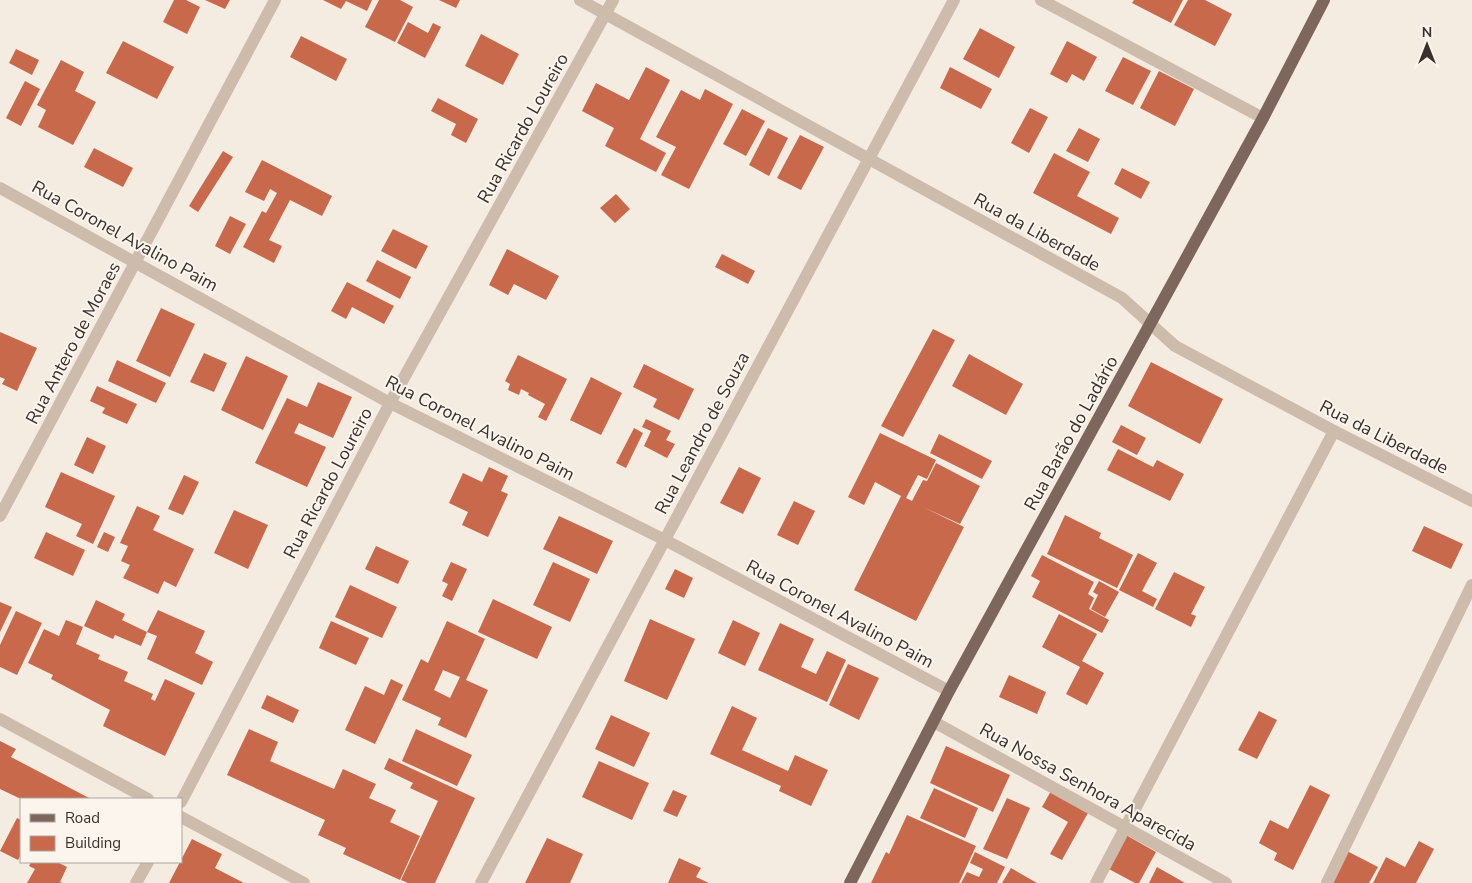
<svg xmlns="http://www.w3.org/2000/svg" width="1472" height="883" viewBox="0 0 1472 883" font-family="'Nunito Sans',sans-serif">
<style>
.building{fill:#c8694b;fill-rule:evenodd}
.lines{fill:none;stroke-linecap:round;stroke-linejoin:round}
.minor{stroke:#cdbbac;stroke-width:12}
.primary{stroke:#7d675c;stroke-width:12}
.labels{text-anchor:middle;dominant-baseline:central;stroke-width:4;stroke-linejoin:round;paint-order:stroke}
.street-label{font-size:18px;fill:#3b302b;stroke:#fbf5ee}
</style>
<rect width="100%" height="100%" fill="#f4ebe1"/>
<g class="building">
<path d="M174,0H186L200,7L187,34L163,22Z"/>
<path d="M205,0H230L225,9Z"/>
<path d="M323,0H372L367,11L346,1L341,9Z"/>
<path d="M379,0H400L413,7L395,42L365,27Z"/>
<path d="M439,0H460L456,8Z"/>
<path d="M1134,0H1183L1171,23L1132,3Z"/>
<path d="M1188,0H1205L1232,14L1215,46L1174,25Z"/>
<path d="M408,22L428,33L433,23L441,27L425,58L397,43Z"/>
<path d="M980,28L1015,47L999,78L963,59Z"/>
<path d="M481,34L519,54L503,85L465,66Z"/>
<path d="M301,36L347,59L336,81L290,57Z"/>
<path d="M123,41L174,67L157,99L106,73Z"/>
<path d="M1067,41L1097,57L1084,81L1072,74L1067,83L1050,74Z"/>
<path d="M16,49L39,60L32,75L9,63Z"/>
<path d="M1123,57L1151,71L1133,105L1105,91Z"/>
<path d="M61,60L84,72L75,91L96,102L73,145L38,127L46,110L37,105Z"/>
<path d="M646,67L670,80L640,139L666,153L656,172L605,146L614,128L582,111L596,83L629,100Z"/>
<path d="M950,67L992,89L981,109L940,88Z"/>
<path d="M1159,71L1194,89L1175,126L1140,108Z"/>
<path d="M25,81L40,89L21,126L6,118Z"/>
<path d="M705,89L733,104L689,189L661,175L676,147L656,137L681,90L700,100Z"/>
<path d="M438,98L478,119L466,143L451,135L456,124L431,111Z"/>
<path d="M1030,108L1048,117L1029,153L1011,143Z"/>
<path d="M742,109L765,121L746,156L723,144Z"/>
<path d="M768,128L788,138L769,176L749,165Z"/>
<path d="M1079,128L1100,139L1088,162L1066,151Z"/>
<path d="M800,135L824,147L801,190L777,178Z"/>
<path d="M94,148L133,168L123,187L84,167Z"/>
<path d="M223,151L233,157L198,212L189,206Z"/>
<path d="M1054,153L1090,172L1077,196L1119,218L1111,234L1033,193Z"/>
<path d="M262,160L332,196L322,216L290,200L269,240L282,246L274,263L243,247L262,211L266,213L277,193L270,189L264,201L245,192Z"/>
<path d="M1122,168L1150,182L1141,199L1114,184Z"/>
<path d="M616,194L630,209L615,223L600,208Z"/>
<path d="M230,216L246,224L230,254L215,246Z"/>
<path d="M393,229L428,246L416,269L381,251Z"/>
<path d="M507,249L559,276L546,300L514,284L508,295L489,285Z"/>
<path d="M722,254L755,271L748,284L715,267Z"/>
<path d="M377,260L411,277L400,299L366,281Z"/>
<path d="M347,282L394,306L384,324L352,307L346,319L331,311Z"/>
<path d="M161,308L195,324L170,377L136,361Z"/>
<path d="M933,329L955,340L903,437L881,426Z"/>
<path d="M0,332L37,348L17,391L2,384L5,379L0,377Z"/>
<path d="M204,353L227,363L214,392L190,382Z"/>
<path d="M969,354L1023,384L1006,415L952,386Z"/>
<path d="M518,355L567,379L546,421L538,417L545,404L528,395L529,393L521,389L519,395L508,390L510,384L505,381Z"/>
<path d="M246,356L288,376L263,430L221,410Z"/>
<path d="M117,360L166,383L156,403L108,381Z"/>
<path d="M1151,362L1223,399L1200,444L1128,406Z"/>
<path d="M644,364L694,389L679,420L653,407L657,399L633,387Z"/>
<path d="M591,377L622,393L601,435L570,420Z"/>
<path d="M318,382L352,397L333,438L299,423L294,433L326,447L307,487L255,463L287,398L307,407Z"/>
<path d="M97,386L137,404L127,424L102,413L105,408L90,401Z"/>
<path d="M646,419L671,431L666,440L675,444L667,458L644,446L651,431L642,427Z"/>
<path d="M1121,425L1146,438L1137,455L1112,442Z"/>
<path d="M634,428L643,433L626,468L616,463Z"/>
<path d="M880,433L936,460L927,479L918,475L906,498L912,501L923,480L927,481L936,463L980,486L960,524L923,507L964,527L916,621L854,590L901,496L875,482L864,505L848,497Z"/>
<path d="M939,434L992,461L982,479L930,453Z"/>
<path d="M87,437L106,446L93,474L74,465Z"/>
<path d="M1118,449L1153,467L1157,460L1184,474L1170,501L1107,470Z"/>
<path d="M489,467L508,476L501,491L508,494L488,537L462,525L468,512L449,503L463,473L482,482Z"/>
<path d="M739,467L761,478L743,514L720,503Z"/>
<path d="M61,472L115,496L93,544L76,536L82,524L45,507Z"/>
<path d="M184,475L199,482L183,515L168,509Z"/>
<path d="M794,501L815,511L798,545L777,535Z"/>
<path d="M137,506L160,516L153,530L194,549L176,587L164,581L158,594L123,578L130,565L121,561L128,546L120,543Z"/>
<path d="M234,510L268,525L248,569L214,553Z"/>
<path d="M1065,515L1101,533L1099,538L1133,555L1117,588L1047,554Z"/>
<path d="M559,516L613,541L597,574L543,549Z"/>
<path d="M1424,526L1463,544L1451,569L1412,551Z"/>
<path d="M46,532L85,550L73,576L34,558Z"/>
<path d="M104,532L115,537L108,552L97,547Z"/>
<path d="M376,546L409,561L398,584L365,569Z"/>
<path d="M1138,553L1157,563L1142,591L1157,599L1153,607L1119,590Z"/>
<path d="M1042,555L1094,582L1088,594L1094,598L1089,609L1109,620L1102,633L1032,597L1040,581L1031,576Z"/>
<path d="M451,562L467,569L452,601L442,596L448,584L442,581Z"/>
<path d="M553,562L590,579L570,622L533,605Z"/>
<path d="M675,569L693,578L684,598L665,589Z"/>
<path d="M1174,572L1205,587L1191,614L1196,616L1191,627L1155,609Z"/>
<path d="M1099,581L1119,592L1105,617L1091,609L1098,595L1093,592Z"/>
<path d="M350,585L397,607L382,638L335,617Z"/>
<path d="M493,599L552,627L537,659L478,632Z"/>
<path d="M96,600L125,614L122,620L147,632L141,646L115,635L113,639L84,626Z"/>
<path d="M0,602L12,607L0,632Z"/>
<path d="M158,610L205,631L195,653L213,662L202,685L147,659L157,636L147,632Z"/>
<path d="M16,611L42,623L17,675L0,667V645Z"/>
<path d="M1059,614L1097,634L1082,661L1104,673L1087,705L1066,694L1080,667L1042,647Z"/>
<path d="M650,619L695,639L667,700L624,681Z"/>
<path d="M66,620L83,627L76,644L100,655L98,659L128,672L124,681L153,694L151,699L155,701L165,679L195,693L165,756L103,726L110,710L51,679L53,675L28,663L44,629L59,636Z"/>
<path d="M733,620L760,633L745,666L718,653Z"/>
<path d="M331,621L369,638L356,665L319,648Z"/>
<path d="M447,621L485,639L466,680L488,690L466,738L438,725L441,718L402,700L421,659L428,663ZM443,670L460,677L450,698L434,690Z"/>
<path d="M780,623L814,639L801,667L816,674L827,651L846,660L827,702L758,670Z"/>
<path d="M848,664L879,678L859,720L829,705Z"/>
<path d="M1009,675L1046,692L1037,714L999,697Z"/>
<path d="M391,679L403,685L375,744L345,730L365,686L384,695Z"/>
<path d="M267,695L299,710L293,723L261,708Z"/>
<path d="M732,706L757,718L742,750L788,771L795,755L828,770L811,806L779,791L781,786L710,754Z"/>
<path d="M1259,711L1277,720L1257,759L1238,750Z"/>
<path d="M611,715L650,733L634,767L595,749Z"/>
<path d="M249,729L278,742L270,761L334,789L343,769L376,784L369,798L396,810L390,822L420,836L400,880L343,854L346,848L318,835L325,820L227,775Z"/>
<path d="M416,729L472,755L457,786L402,761Z"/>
<path d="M0,741L16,749L11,757L91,799H21L0,789Z"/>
<path d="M946,746L1010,775L993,812L930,783Z"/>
<path d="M389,758L475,798L435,883H408L401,880L438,801L410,788L413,783L384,769Z"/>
<path d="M599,761L649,783L632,820L582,797Z"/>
<path d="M1310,785L1330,795L1293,870L1274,860L1277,853L1259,843L1270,820L1288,829Z"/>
<path d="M934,788L978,808L965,838L920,818Z"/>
<path d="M673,790L687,796L677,817L663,811Z"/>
<path d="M1051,791L1089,811L1062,860L1050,854L1068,822L1042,807Z"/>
<path d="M1007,798L1030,808L1007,859L983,849Z"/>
<path d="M907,815L976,846L959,883H871L886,852L889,854Z"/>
<path d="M17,818L21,820V855L18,860L0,851Z"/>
<path d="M1126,835L1156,852L1139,883H1135L1107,868Z"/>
<path d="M547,838L583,854L570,883H525Z"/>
<path d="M192,839L222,854L215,868L244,883H169Z"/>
<path d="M1419,841L1434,849L1416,883H1373L1386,857L1405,867Z"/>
<path d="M1345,850L1378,867L1369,883H1328Z"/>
<path d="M975,852L1005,867L997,883H961L967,872L979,877L983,869L970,863Z"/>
<path d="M679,858L701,868L696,877L709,883H668Z"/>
<path d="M31,862H57L67,867L60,882L63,883H27L35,869L29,866Z"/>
<path d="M1157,867L1185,883H1149Z"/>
<path d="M1011,868L1037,883H1002Z"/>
</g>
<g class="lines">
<g class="minor">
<path d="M580,0L1122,298L1175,346L1334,431L1472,501"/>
<path d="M1041,0L1263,118"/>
<path d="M0,188L390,403L665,540L949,691"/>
<path d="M0,516L275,0"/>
<path d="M0,719L148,799"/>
<path d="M934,722L1226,883"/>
<path d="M181,802L390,403L613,0"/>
<path d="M181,817L304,883"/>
<path d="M136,883L148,862"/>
<path d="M481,883L954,0"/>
<path d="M1096,883L1334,431"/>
<path d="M1327,883L1472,585"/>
</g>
<path class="primary" d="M850,883L949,691L1263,118L1324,0"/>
</g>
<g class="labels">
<g class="street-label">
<text transform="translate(523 128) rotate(-61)">Rua Ricardo Loureiro</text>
<text transform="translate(1037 232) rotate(29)">Rua da Liberdade</text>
<text transform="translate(125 236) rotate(29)">Rua Coronel Avalino Paim</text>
<text transform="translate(73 343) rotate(-62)">Rua Antero de Moraes</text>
<text transform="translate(480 428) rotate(27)">Rua Coronel Avalino Paim</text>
<text transform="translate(702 433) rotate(-62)">Rua Leandro de Souza</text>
<text transform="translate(1071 433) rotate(-61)">Rua Barão do Ladário</text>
<text transform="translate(1384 437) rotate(27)">Rua da Liberdade</text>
<text transform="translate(328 483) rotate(-62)">Rua Ricardo Loureiro</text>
<text transform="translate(840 614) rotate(28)">Rua Coronel Avalino Paim</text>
<text transform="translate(1088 787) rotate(29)">Rua Nossa Senhora Aparecida</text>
</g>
</g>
<rect x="20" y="798" width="162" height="65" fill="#fbf5ee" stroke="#aea6a0"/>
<rect x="30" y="814" width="25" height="8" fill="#7d675c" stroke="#aea6a0"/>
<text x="65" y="823" font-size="15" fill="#3b302b">Road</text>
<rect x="30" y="836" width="25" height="15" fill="#c8694b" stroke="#aea6a0"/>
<text x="65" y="848" font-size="15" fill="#3b302b">Building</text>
<g transform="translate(1427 45)" stroke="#fbf5ee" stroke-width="4" paint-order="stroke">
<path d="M0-4L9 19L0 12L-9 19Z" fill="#3b302b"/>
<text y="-8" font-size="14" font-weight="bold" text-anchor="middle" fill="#3b302b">N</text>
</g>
</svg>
